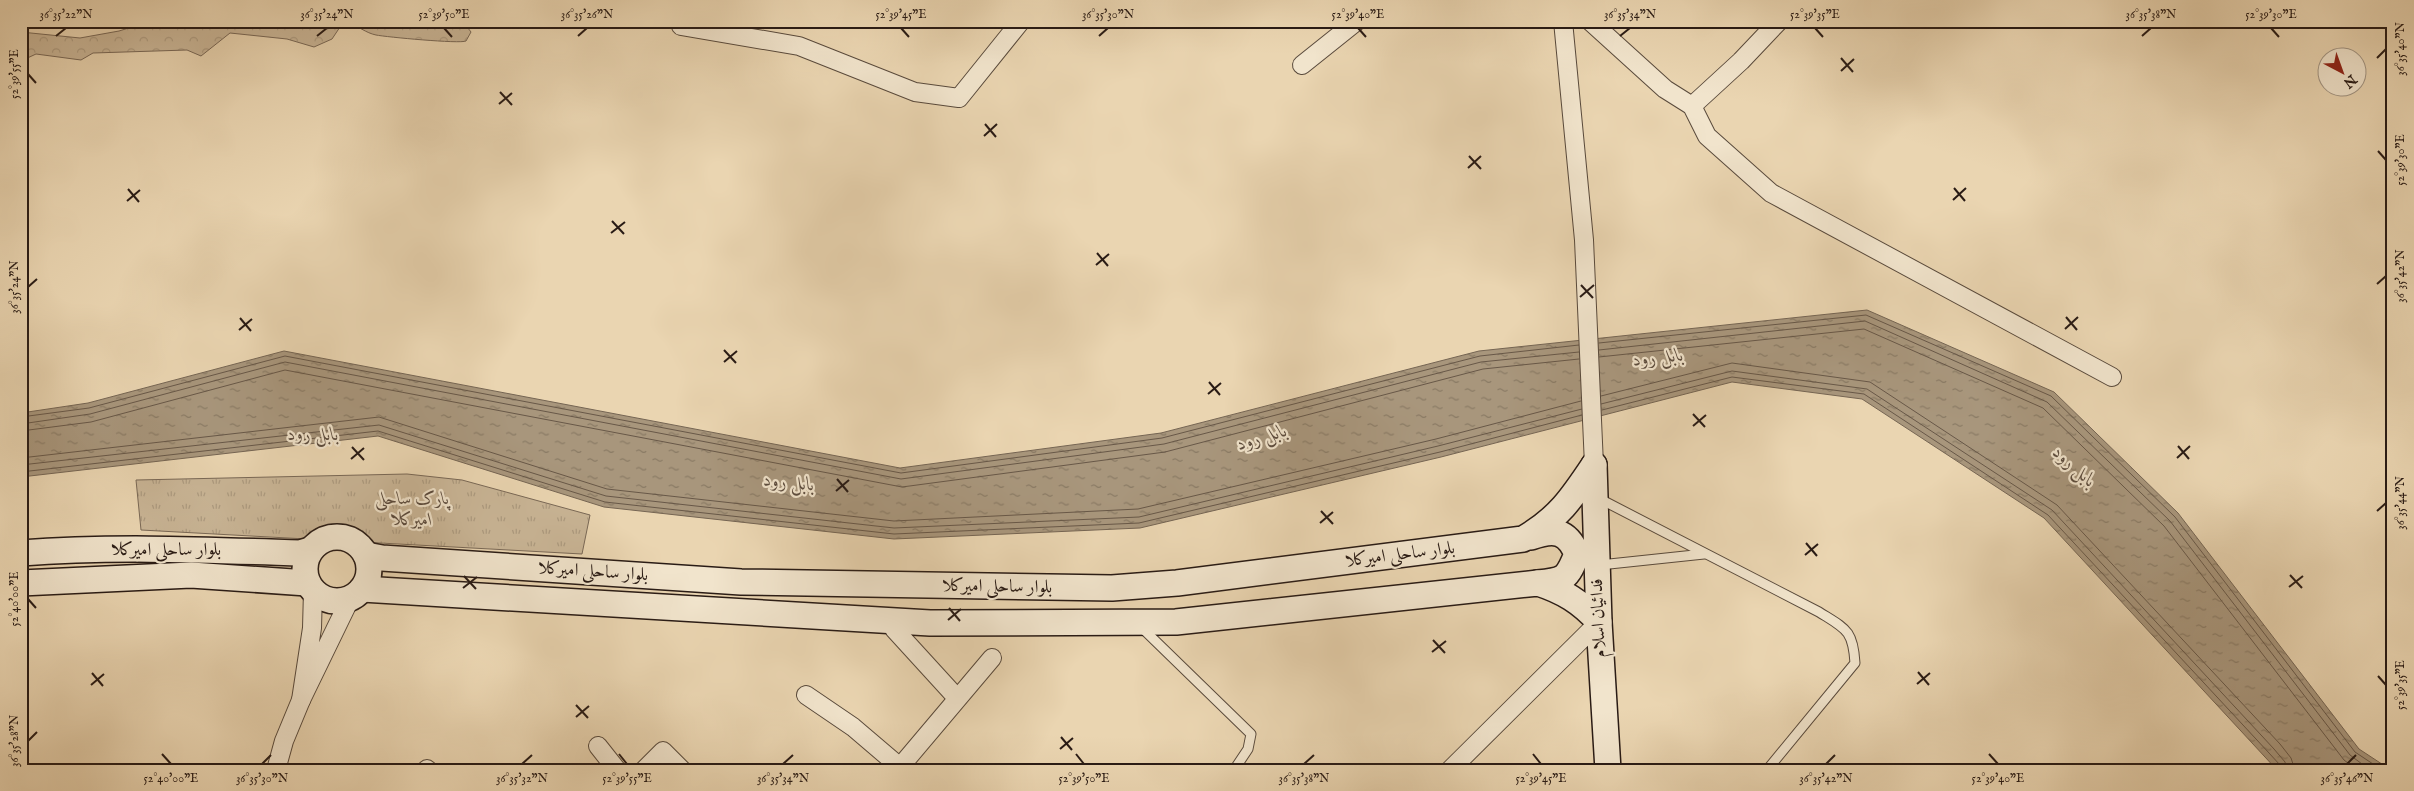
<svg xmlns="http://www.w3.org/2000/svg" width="2414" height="791" viewBox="0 0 2414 791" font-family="'IM FELL English',Amiri,serif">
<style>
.grass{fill:url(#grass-tufts);stroke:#796856}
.forest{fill:url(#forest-crowns);stroke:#796856}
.water{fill:url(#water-ripples);stroke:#756553}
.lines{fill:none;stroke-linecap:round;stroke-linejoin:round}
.shore{stroke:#685848;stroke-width:1}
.lane-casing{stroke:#594a3c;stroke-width:11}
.street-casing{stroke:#594a3c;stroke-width:20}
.secondary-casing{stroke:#291b15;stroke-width:28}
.lane{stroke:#f1e4cc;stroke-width:9}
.street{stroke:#f1e4cc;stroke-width:18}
.secondary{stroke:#f1e4cc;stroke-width:25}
.ticks{fill:none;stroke:#291b15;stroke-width:2}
.labels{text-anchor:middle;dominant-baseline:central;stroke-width:4.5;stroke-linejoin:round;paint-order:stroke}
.park-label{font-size:18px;font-style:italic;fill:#59493c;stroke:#f1e4cc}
.street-label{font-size:18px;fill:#291b15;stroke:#f1e4cc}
.water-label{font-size:19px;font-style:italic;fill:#5c4c3e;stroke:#f1e4cc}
.neatline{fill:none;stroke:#291b15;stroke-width:2}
.ticks-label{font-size:12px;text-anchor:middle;fill:#291b15}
</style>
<defs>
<pattern id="grass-tufts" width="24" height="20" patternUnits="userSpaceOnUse" patternTransform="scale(1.25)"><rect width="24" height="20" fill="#c9b596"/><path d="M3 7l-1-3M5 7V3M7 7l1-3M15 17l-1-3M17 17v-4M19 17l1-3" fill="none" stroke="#ad9b80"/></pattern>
<pattern id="forest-crowns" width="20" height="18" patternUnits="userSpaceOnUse" patternTransform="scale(1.25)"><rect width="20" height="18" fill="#c9b596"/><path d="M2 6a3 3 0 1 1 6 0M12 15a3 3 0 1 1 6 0" fill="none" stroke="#ad9b80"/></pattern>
<pattern id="water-ripples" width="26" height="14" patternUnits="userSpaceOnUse" patternTransform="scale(1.25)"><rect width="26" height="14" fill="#a8967c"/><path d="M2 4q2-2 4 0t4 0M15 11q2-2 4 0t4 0" fill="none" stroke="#897a64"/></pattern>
</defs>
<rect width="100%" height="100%" fill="#ead5b1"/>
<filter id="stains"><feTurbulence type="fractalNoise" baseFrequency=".004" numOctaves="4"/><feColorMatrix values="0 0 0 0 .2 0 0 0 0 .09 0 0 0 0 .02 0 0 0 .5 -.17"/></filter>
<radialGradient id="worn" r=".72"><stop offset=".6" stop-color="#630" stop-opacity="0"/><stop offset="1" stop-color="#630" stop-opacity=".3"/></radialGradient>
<path class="grass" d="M407,474L462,480L590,515L582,554L141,530L136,480Z"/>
<path class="forest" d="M151,21H413C421,24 428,27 436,26C454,24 458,14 471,32L466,41C460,44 386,37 376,35C366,33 358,26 348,22L340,27L332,39L314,47L287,39L230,33L201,56L187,50L93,53L81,60L36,54L21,61V32L80,38L119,31Z"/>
<path class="water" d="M1867,310L2054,392L2178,513L2359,749L2391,770H2277L2044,518L1862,399L1732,382L1441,457L1140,528L894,539L604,507L378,436L21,477V413L88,403L284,351L900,468L1161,433L1479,351Z"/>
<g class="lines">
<g class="shore">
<path d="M1599,343L1866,315L2051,396L2175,517L2355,752L2382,770"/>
<path d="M1599,350L1865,321L2047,402L2170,521L2350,755L2370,770"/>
<path d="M1599,357L1864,329L2043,408L2164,526L2344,760L2357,770"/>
<path d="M1601,396L1732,363L1870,382L2057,505L2280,744L2291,758L2295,770"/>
<path d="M1601,404L1732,371L1867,389L2052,510L2274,749L2285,762L2287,770"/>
<path d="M1602,410L1732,377L1864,394L2048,515L2269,753L2280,765L2281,770"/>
<path d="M21,417L89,408L285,356L901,473L1162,438L1480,356L1579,345"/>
<path d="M21,424L90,414L285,362L901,479L1164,444L1481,362L1579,352"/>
<path d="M21,431L91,422L285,370L902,487L1165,452L1483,369L1579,359"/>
<path d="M21,458L379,417L607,489L894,521L1138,509L1436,439L1581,401"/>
<path d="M21,465L379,425L606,496L894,528L1139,517L1438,446L1582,409"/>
<path d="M21,472L378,431L605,502L894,534L1139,523L1440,452L1582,415"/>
</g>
<g class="lane-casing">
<g id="lane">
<path d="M1598,498L1819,612C1846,629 1853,630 1855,663L1767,770"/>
<path d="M1600,565L1704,554"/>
<path d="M1141,627L1251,734L1248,749L1234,770"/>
</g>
</g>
<g class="street-casing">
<g id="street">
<path d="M682,21L681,26L799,46L915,92L959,98L1021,21"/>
<path d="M1563,21L1584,240L1594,465"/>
<path d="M1590,21L1665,89L1692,106L1707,136L1771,193L2112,377"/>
<path d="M1302,65L1357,21"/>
<path d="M1692,106L1741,61L1779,21"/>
<path d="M313,591L312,628L301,700L351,597"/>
<path d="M894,629L957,698"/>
<path d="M806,695L853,727L900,767"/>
<path d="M598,746L617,770"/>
<path d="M427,769L428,770"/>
<path d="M276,770L284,741L301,700"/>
<path d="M644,770L663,751L682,770"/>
<path d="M902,770L900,767L992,658"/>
<path d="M1450,770L1599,622"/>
</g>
</g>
<g class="secondary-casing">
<g id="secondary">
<path d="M1594,465L1599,622L1608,770"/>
<circle cx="337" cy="569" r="32"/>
<path d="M1531,537C1554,529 1567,530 1577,554C1567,579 1565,580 1538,583"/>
<path d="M21,553C114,546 207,550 300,553L310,550"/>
<path d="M366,555L382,558L741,582L1112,588L1177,583L1523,539C1558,519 1572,498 1594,465"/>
<path d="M21,583L191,575L307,583"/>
<path d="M362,589L930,623L1176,622L1538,583C1563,591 1581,602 1599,622"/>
</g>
</g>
<use href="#lane" class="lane"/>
<use href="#street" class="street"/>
<use href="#secondary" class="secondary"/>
</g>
<path class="ticks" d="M444,28L452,37M901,28L909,37M1358,28L1366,37M1815,28L1823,37M2271,28L2279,37M56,36L66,28M317,36L327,28M578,36L587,28M1099,36L1108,28M1620,36L1630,28M2142,36L2151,28M1841,58L1853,72M2377,58L2386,49M1841,71L1854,59M28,74L36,83M500,92L512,105M499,104L512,93M985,124L996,137M984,136L997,124M2378,151L2386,160M1469,156L1481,169M1468,168L1481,156M1954,188L1965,201M128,189L139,202M1953,200L1966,188M127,201L140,190M612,221L624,234M611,233L625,222M1097,253L1108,266M1096,265L1109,254M2377,284L2386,276M1581,285L1593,298M28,287L37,279M1580,297L1594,285M2066,317L2077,330M240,318L251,331M2065,329L2078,317M239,330L252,319M724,350L736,363M724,362L737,351M1209,382L1220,395M1208,394L1221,383M1693,414L1705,427M1693,426L1706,415M2178,446L2189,459M352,447L364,460M2177,458L2190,446M351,459L364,448M837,479L848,492M836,491L849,480M1321,511L1333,524M2377,511L2386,503M1320,523L1333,512M1806,543L1817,556M1805,555L1818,544M2290,575L2302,588M464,576L476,589M2289,587L2303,576M463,588L477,577M28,599L36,608M949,608L960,621M948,620L961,609M1433,640L1445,653M1432,652L1446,641M1918,672L1929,685M92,673L103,686M2378,676L2386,685M1917,684L1930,673M91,685L104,674M576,705L588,718M576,717L589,706M1061,737L1072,750M28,741L37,732M1060,749L1073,738M162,754L171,764M619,754L627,764M1076,754L1084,764M1533,754L1541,764M1989,754L1998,764M262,764L271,755M522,764L532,755M783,764L793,755M1304,764L1314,755M1826,764L1835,755M2347,764L2356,755"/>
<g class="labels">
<g class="park-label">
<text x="412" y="499">پارک ساحلی<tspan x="412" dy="21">امیرکلا</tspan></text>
</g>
<g class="street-label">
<text x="166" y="550">بلوار ساحلی امیرکلا</text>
<text transform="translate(1400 555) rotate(-7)">بلوار ساحلی امیرکلا</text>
<text transform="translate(593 572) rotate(4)">بلوار ساحلی امیرکلا</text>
<text transform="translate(997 587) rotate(1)">بلوار ساحلی امیرکلا</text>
<text transform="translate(1599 618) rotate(-92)">فدائیان اسلام</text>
</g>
<g class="water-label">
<text transform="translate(1658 358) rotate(-6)">بابل رود</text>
<text x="313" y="435">بابل رود</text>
<text transform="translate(1262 438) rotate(-17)">بابل رود</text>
<text transform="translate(2074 467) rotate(42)">بابل رود</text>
<text transform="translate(789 483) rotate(6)">بابل رود</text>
</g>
</g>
<rect width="2414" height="791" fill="none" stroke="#ead5b1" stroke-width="55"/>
<g transform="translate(2342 72) rotate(139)"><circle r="24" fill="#f1e4cc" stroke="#a19483"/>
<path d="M0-4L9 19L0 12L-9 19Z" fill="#8f2418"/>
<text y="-8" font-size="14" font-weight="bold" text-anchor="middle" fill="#291b15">N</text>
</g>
<rect x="28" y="28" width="2358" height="736" class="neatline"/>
<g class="ticks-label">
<text x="66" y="18">36°35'22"N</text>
<text x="327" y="18">36°35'24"N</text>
<text x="444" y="18">52°39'50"E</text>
<text x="587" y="18">36°35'26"N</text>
<text x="901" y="18">52°39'45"E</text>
<text x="1108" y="18">36°35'30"N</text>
<text x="1358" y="18">52°39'40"E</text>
<text x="1630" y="18">36°35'34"N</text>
<text x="1815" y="18">52°39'35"E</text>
<text x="2151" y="18">36°35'38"N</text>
<text x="2271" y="18">52°39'30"E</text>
<text transform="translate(2400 49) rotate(-90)" y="4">36°35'40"N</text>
<text transform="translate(14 74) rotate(-90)" y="4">52°39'55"E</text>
<text transform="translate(2400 160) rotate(-90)" y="4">52°39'30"E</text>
<text transform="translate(2400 276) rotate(-90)" y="4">36°35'42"N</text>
<text transform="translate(14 287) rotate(-90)" y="4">36°35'24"N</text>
<text transform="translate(2400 503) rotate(-90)" y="4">36°35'44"N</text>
<text transform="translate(14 599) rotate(-90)" y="4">52°40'00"E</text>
<text transform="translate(2400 685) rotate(-90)" y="4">52°39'35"E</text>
<text transform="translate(14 741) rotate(-90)" y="4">36°35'28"N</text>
<text x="171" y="782">52°40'00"E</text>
<text x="262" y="782">36°35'30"N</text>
<text x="522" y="782">36°35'32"N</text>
<text x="627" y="782">52°39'55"E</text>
<text x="783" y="782">36°35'34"N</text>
<text x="1084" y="782">52°39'50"E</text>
<text x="1304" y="782">36°35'38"N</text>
<text x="1541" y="782">52°39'45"E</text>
<text x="1826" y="782">36°35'42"N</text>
<text x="1998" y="782">52°39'40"E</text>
<text x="2347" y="782">36°35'46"N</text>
</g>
<rect width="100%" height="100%" filter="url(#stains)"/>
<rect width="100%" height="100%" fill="url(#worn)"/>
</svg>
